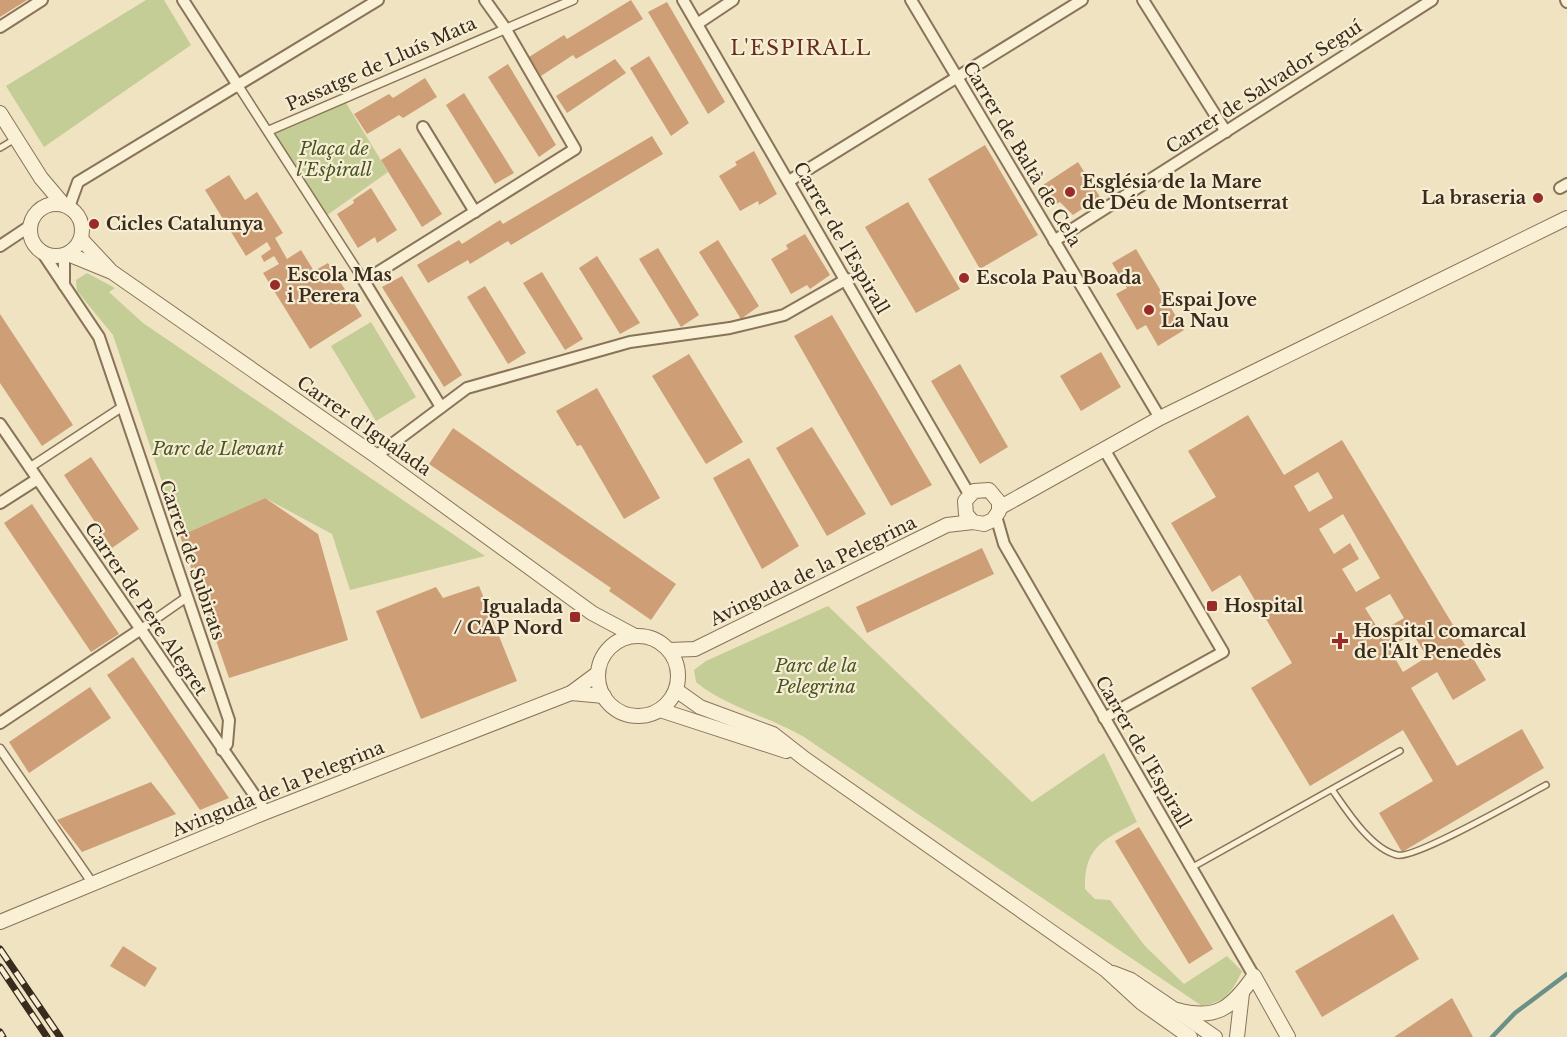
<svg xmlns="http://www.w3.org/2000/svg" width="1567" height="1037" viewBox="0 0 1567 1037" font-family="'Libre Baskerville',serif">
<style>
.green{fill:#c5cd96}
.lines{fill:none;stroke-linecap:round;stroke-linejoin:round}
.stream{stroke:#6b9088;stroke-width:4.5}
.building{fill:#ce9e77;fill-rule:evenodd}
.service-casing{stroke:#897459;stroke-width:8}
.pedestrian-casing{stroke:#897459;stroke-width:11}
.minor-casing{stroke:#897459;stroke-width:14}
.tertiary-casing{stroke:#897459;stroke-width:16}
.service{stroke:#f9f0d6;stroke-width:5}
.pedestrian{stroke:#f9f0d6;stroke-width:8}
.minor{stroke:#f9f0d6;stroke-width:10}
.tertiary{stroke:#f9f0d6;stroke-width:14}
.rail-casing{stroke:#392b1d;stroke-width:7}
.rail{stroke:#f6edd2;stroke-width:4.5;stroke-dasharray:14;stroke-linecap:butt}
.poi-dot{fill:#992b28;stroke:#f6edd2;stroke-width:2}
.labels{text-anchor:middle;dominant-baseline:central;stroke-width:4.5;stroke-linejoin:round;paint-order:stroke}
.street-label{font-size:18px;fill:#392b1d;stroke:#f6edd2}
.park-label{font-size:18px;font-style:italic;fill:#475524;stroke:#f6edd2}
.poi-label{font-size:18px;font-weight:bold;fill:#392b1d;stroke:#f6edd2;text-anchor:start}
.neighbourhood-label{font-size:20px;letter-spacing:1.5px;fill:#662e1c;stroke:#f6edd2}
</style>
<rect width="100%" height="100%" fill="#efe3c2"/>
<g class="green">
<path d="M146,0H164L191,45L44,147L6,86Z"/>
<path d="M343,98L388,172L323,218L268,131Z"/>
<path d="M87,273L115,288L109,292L143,323L485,556L350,590L332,534L265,498L180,536L113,335L77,291L76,280Z"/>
<path d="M371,322L416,397L376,421L331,346Z"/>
<path d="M828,606L1032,802L1104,753L1137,822C1103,840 1084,847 1085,889L1095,899L1110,900L1145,946L1184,984L1227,956L1242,971C1233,991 1224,1003 1202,1006L804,737C770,717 726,707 696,682L694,670L706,661Z"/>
</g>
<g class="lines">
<path class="stream" d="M1492,1037L1515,1013L1567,974"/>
</g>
<g class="building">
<path d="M0,0H27L0,17Z"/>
<path d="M631,0L643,19L576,59L573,55L541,76L529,57L564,35L567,39Z"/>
<path d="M667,2L725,102L708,114L648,12Z"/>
<path d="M649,56L689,123L671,136L630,68Z"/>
<path d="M615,59L626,73L567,113L556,96Z"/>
<path d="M508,64L556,145L539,157L488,77Z"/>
<path d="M425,78L437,97L403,118L399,115L367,134L354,114L389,94L393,98Z"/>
<path d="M464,93L514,173L495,184L446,105Z"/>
<path d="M652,136L663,154L511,245L508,241L470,264L468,260L428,283L417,265L459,240L462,244L500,220L503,224Z"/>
<path d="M985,145L1038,235L980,269L928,179Z"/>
<path d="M400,148L442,214L422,227L381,160Z"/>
<path d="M754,151L777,194L759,205L758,201L740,211L719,176L737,165L735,162Z"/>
<path d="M1078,162L1100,197L1073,215L1060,202L1052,206L1040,187Z"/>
<path d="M229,175L245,200L257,192L283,233L275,238L287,259L301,250L314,271L328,263L362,316L310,349L263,273L279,264L274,256L264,262L261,256L271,249L267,242L246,256L205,190Z"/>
<path d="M371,188L397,230L377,243L375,237L358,248L337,214L354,203L353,200Z"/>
<path d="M908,202L960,289L916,313L865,227Z"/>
<path d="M805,234L830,275L810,289L807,285L791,294L771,259L788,249L786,245Z"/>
<path d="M718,240L759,306L741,319L699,252Z"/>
<path d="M658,248L699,315L681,327L639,259Z"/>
<path d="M1136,249L1184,330L1158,346L1146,325L1137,330L1116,294L1127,288L1112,263Z"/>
<path d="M597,256L640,323L620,334L579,268Z"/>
<path d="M542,272L583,339L565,350L523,283Z"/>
<path d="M402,276L462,375L444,387L382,287Z"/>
<path d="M485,286L526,353L508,364L467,297Z"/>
<path d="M0,314L73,425L42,446L0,383Z"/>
<path d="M832,315L932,485L891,506L794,336Z"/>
<path d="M1101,352L1121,387L1081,411L1060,376Z"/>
<path d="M689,354L743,442L706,464L652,376Z"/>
<path d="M960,364L1008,447L980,464L931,381Z"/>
<path d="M597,388L660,498L624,519L581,445L577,446L556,411Z"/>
<path d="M1248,415L1284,475L1342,440L1486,680L1453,700L1437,672L1411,688L1457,766L1522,729L1544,768L1402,852L1379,813L1433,781L1403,730L1310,786L1251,688L1292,663L1240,575L1212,592L1171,523L1216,497L1188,451ZM1318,472L1333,498L1309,512L1294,486ZM1343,514L1380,578L1356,592L1342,569L1359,559L1350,543L1334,554L1319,529ZM1390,594L1404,618L1380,632L1365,608ZM1413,634L1427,657L1403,672L1389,648Z"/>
<path d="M812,427L866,514L827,536L776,448Z"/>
<path d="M453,428L676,584L651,620L609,591L611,588L429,464Z"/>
<path d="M91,457L139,529L112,548L64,475Z"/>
<path d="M749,458L799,546L762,569L713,478Z"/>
<path d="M265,498L318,534L348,640L229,678L180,536Z"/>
<path d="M32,504L119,634L91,652L4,523Z"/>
<path d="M982,548L994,574L867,633L856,607Z"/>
<path d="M479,586L517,681L421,719L376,611L436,587L443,598Z"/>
<path d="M133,657L229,798L200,810L107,675Z"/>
<path d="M90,687L111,718L29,773L9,742Z"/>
<path d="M151,782L176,814L82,852L57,820Z"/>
<path d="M1139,827L1213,949L1189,964L1115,841Z"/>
<path d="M1393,914L1419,959L1322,1017L1295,971Z"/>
<path d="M123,946L157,968L145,987L110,966Z"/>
<path d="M1452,998L1473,1037H1394Z"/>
</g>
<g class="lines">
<g class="service-casing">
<g id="service">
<path d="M0,148L15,139"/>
<path d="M1333,791C1347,811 1371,849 1397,855C1414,860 1523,797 1546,785"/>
<path d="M1191,868L1400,751"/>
</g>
</g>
<g class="pedestrian-casing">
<g id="pedestrian">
<path d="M239,87L364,281"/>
<path d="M268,131L573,0"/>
<path d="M29,468L122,407"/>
<path d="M141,629L187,597"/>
<path d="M0,749L93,884"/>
</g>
</g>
<g class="minor-casing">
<g id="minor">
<path d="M183,0L239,87"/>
<path d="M683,0L969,494"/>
<path d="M911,0L1160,418"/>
<path d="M1143,0L1226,132"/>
<path d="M1566,0L1567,2"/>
<path d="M697,24L733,0"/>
<path d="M0,27L42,0"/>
<path d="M423,127L475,212"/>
<path d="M789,181L1082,0"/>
<path d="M1560,188L1567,184"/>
<path d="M69,207L78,182L378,0"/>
<path d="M1054,241L1432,0"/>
<path d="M0,246L30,226"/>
<path d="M42,252L99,337L229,720L227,744L222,750"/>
<path d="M64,255V285"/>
<path d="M441,407L364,281L575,149L505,28L485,0"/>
<path d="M0,424L266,812"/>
<path d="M1104,449L1223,652L1104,718"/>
<path d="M376,456L467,388L630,342L730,328L784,315L847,279"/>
<path d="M0,503L36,480"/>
<path d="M996,516L1004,544L1254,976"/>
<path d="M0,723L141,629"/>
</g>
</g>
<g class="tertiary-casing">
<g id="tertiary">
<path d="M0,113L41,178L63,204"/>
<circle cx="56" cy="230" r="26"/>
<path d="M81,239L109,269"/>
<path d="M68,254L112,272L376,456L592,613L635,636"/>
<path d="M999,508L1160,418L1567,218"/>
<circle cx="638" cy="676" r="40"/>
<path d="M669,650L695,649L947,525L973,522L984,524L993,520L999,511V502L989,490L974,491L965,501L966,514L973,522"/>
<path d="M676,690L700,707L773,734L805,759L1106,970L1142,1003L1190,1037"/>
<path d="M571,693L604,696"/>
<path d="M660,710L786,751"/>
<path d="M0,922L266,812L571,693L598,673"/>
<path d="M1113,973L1131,980L1215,1037"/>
<path d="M1177,1010C1217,1021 1232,1007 1254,976L1288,1037"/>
<path d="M1237,1037L1242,993"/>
</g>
</g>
<use href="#service" class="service"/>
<use href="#pedestrian" class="pedestrian"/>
<use href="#minor" class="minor"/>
<use href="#tertiary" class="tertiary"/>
<g class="rail-casing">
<g id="rail">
<path d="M0,949L60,1037"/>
<path d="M0,967L47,1037"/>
<path d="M0,1032L3,1037"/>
</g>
</g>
<use href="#rail" class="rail"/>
</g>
<g class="poi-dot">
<circle cx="1070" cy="192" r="6"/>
<circle cx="1538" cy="198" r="6"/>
<circle cx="94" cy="224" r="6"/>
<circle cx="964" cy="278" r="6"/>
<circle cx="275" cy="285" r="6"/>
<circle cx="1149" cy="310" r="6"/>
<rect x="1206" y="600" width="12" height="12" rx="3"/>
<rect x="569" y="611" width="12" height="12" rx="3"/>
<path d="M1337 632h6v6h6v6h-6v6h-6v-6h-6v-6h6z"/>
</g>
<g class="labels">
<g class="street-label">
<text transform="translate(381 64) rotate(-24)">Passatge de Lluís Mata</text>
<text transform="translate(1264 87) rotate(-33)">Carrer de Salvador Seguí</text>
<text transform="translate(1022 154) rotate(59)">Carrer de Baltà de Cela</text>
<text transform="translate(841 238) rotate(60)">Carrer de l'Espirall</text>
<text transform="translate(364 426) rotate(35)">Carrer d'Igualada</text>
<text transform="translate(192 560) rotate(71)">Carrer de Subirats</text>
<text transform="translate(813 571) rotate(-26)">Avinguda de la Pelegrina</text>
<text transform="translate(146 609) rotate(56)">Carrer de Pere Alegret</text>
<text transform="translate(1143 752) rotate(60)">Carrer de l'Espirall</text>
<text transform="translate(278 789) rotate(-22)">Avinguda de la Pelegrina</text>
</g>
<g class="park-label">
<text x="334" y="149">Plaça de<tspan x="334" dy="21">l'Espirall</tspan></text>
<text x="218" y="449">Parc de Llevant</text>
<text x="816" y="666">Parc de la<tspan x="816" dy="21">Pelegrina</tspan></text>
</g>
<g class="poi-label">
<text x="1082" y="182">Església de la Mare<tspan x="1082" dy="21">de Déu de Montserrat</tspan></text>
<text x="1526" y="198" text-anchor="end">La braseria</text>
<text x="106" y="224">Cicles Catalunya</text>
<text x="287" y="275">Escola Mas<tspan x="287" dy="21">i Perera</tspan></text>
<text x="976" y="278">Escola Pau Boada</text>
<text x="1161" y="300">Espai Jove<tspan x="1161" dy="21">La Nau</tspan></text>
<text x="1224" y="606">Hospital</text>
<text x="563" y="607" text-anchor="end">Igualada<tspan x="563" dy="21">/ CAP Nord</tspan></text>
<text x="1354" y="631">Hospital comarcal<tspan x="1354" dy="21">de l'Alt Penedès</tspan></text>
</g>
<g class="neighbourhood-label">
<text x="801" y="48">L'ESPIRALL</text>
</g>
</g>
</svg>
